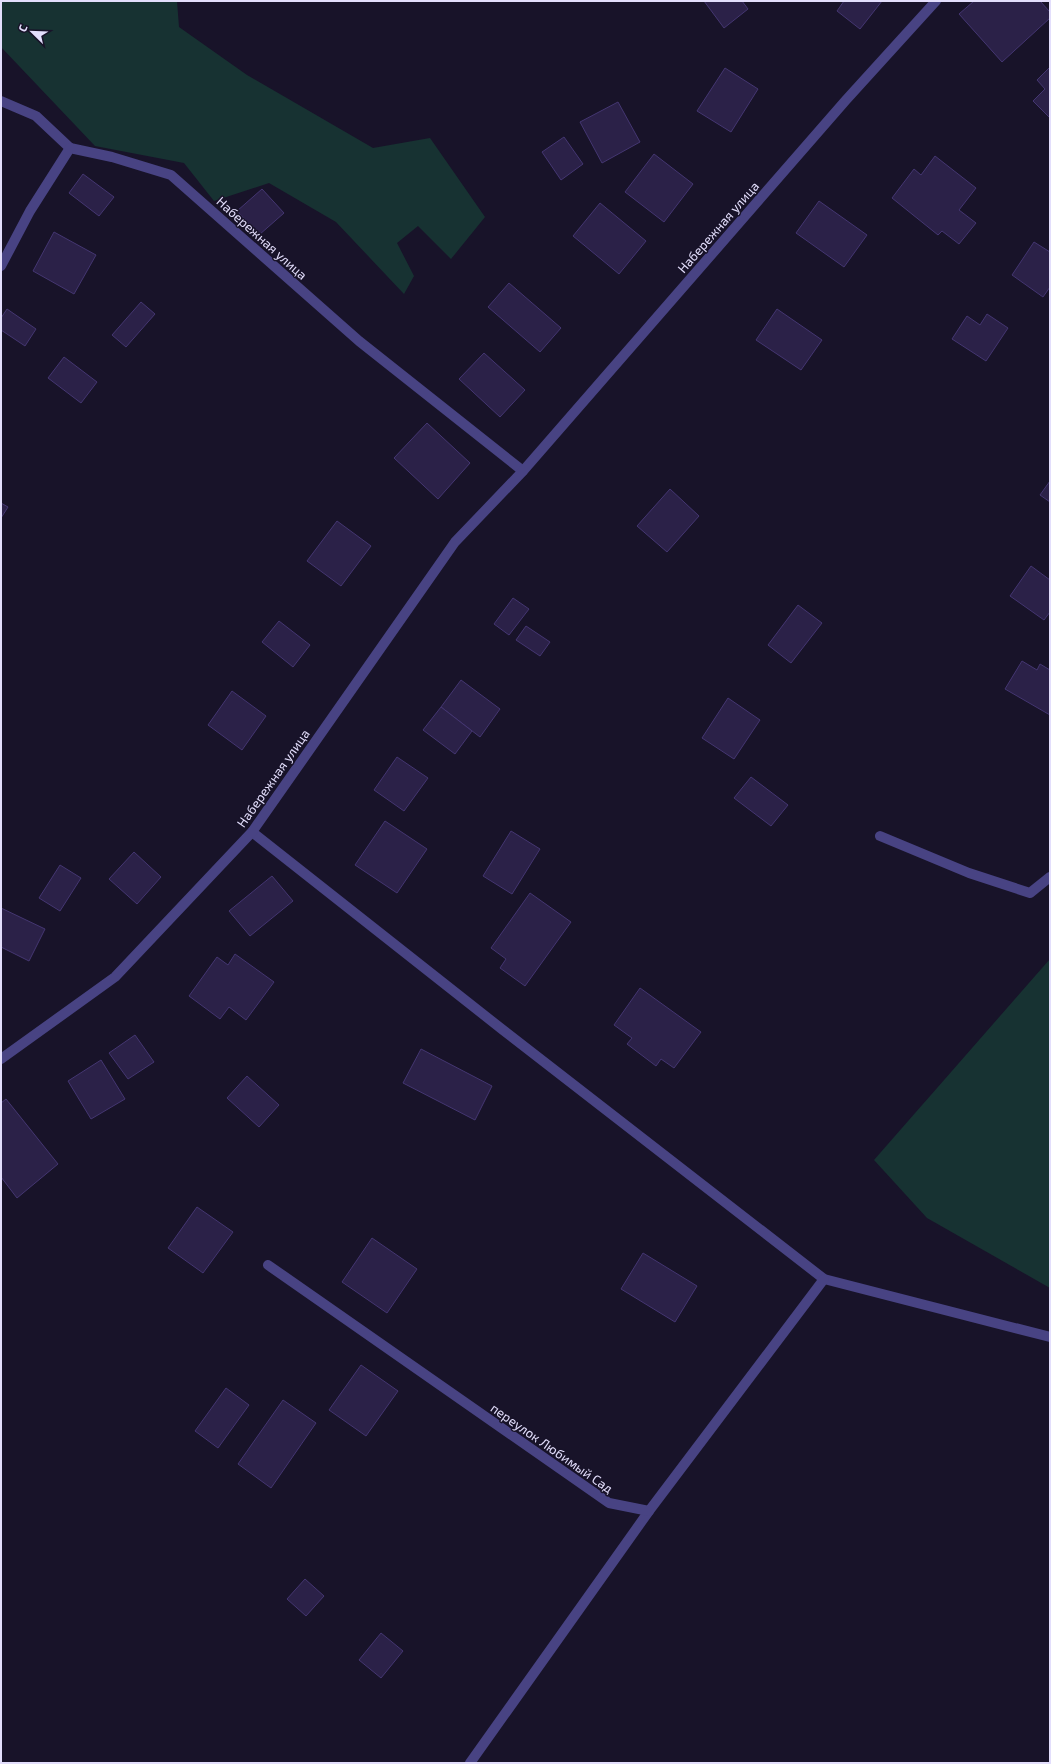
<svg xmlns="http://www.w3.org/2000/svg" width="1051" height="1764" viewBox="0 0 1051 1764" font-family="'Exo 2',sans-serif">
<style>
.green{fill:#173232}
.building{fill:#2b2148;stroke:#443671}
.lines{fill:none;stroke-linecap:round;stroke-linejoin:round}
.lane{stroke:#484383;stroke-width:10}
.street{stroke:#484383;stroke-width:10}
.labels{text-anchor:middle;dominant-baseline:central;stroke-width:3;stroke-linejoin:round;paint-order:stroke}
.street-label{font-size:13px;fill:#e3defc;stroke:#181329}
</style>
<rect width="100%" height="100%" fill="#181329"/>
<g class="green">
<path d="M1,1H177L179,27L247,75L373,148L430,138L485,217L451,259L418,226L397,243L414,276L404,294L336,222L269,183L214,201L184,163L95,146L1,47Z"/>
<path d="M1050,959V1288L927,1218L874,1160Z"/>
</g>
<g class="building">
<path d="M704,1H742L748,9L724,28Z"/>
<path d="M844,1H882L860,29L837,11Z"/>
<path d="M974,1H1040L1050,12V18L1002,62L959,14Z"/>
<path d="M1050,67V118L1033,101L1045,89L1037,80Z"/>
<path d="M725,68L758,89L731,132L697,111Z"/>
<path d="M618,102L640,142L602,163L580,122Z"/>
<path d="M564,137L583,164L561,180L542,152Z"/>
<path d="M654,154L693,184L664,222L625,192Z"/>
<path d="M935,156L976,188L959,210L976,223L959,244L942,231L938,235L892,198L914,169L921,175Z"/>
<path d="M83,174L114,197L99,216L69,193Z"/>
<path d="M262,189L284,213L259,235L237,211Z"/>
<path d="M819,201L867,235L844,267L796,233Z"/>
<path d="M600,203L646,241L619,274L573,236Z"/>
<path d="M54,232L96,255L74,294L33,271Z"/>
<path d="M1034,242L1050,252V287L1043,297L1012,275Z"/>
<path d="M509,283L561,328L540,352L488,307Z"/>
<path d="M141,302L155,314L126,347L112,335Z"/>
<path d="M7,309L36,329L25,346L1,330V318Z"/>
<path d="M777,309L822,340L801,370L756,340Z"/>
<path d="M987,314L1008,328L986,361L952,339L967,316L980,325Z"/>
<path d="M484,353L525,390L500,417L459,379Z"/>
<path d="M64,357L97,382L81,403L48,378Z"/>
<path d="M427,423L470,463L438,499L394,458Z"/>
<path d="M1050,481V502L1040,495Z"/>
<path d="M670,489L699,516L667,552L637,526Z"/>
<path d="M1,503L8,507L1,518Z"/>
<path d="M337,521L371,546L341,586L307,561Z"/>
<path d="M1031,566L1050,580V612L1044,620L1010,596Z"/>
<path d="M513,598L529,609L509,635L494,624Z"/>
<path d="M798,605L822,623L791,663L768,645Z"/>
<path d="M279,621L310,645L293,667L262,642Z"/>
<path d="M526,626L550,642L540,656L516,640Z"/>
<path d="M1022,661L1037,670L1040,664L1050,670V715L1005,689Z"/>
<path d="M461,680L500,709L480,737L441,707Z"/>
<path d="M232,691L266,716L242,750L208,725Z"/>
<path d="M728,698L760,720L734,759L702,738Z"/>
<path d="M441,707L472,731L455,754L423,730Z"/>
<path d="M397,757L428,778L404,811L374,790Z"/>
<path d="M751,777L788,805L771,826L734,798Z"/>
<path d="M385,821L427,849L397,893L355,865Z"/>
<path d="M511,831L540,849L512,894L483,876Z"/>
<path d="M134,852L161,877L137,904L109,879Z"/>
<path d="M60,865L81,878L60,911L39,898Z"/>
<path d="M272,876L293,901L250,936L229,911Z"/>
<path d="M530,893L571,922L525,986L500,968L506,959L491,948Z"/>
<path d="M1,908L45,929L29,961L1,947Z"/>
<path d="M235,954L274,982L246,1020L229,1007L220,1019L189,996L217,957L228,965Z"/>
<path d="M640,988L701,1032L674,1068L661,1059L656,1066L627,1044L632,1038L614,1025Z"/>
<path d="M135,1035L154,1062L128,1079L109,1053Z"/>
<path d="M421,1049L492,1086L475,1120L403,1083Z"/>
<path d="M101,1060L125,1099L91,1119L68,1081Z"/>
<path d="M247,1076L279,1105L259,1127L227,1098Z"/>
<path d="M6,1099L58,1164L17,1198L1,1177V1103Z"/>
<path d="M197,1207L233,1232L203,1273L168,1248Z"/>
<path d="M372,1238L417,1269L387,1313L342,1282Z"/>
<path d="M643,1253L697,1286L675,1322L621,1289Z"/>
<path d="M361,1365L398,1391L366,1436L329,1410Z"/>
<path d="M226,1388L249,1405L218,1448L195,1431Z"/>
<path d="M283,1400L316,1423L271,1488L238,1464Z"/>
<path d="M305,1579L324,1596L306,1616L287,1599Z"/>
<path d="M381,1633L403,1651L381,1678L359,1660Z"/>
</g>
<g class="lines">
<g class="lane">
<path d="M1,101L36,116L70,148"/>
<path d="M880,836L969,873L1030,893L1050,877"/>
<path d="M470,1763L649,1511"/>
</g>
<g class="street">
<path d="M1,266L30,211L70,148L112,157L171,175L359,341L523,471"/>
<path d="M252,832L503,1030L824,1279L1050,1337"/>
<path d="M1,1059L115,977L252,832L455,542L523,471L846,100L936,1"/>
<path d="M268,1265L609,1503L649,1511L824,1279"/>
</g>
</g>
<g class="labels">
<g class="street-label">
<text transform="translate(718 227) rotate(-49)">Набережная улица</text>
<text transform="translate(262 238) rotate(42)">Набережная улица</text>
<text transform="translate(273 778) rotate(-55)">Набережная улица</text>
<text transform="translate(552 1448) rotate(35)">переулок Любимый Сад</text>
</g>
</g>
<rect width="1051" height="1764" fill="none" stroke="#e3defc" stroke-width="4"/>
<g transform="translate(32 32) rotate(293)" stroke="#181329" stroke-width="3" paint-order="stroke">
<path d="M0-3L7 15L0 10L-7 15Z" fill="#e3defc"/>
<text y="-6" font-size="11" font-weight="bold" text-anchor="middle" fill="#e3defc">С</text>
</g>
</svg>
